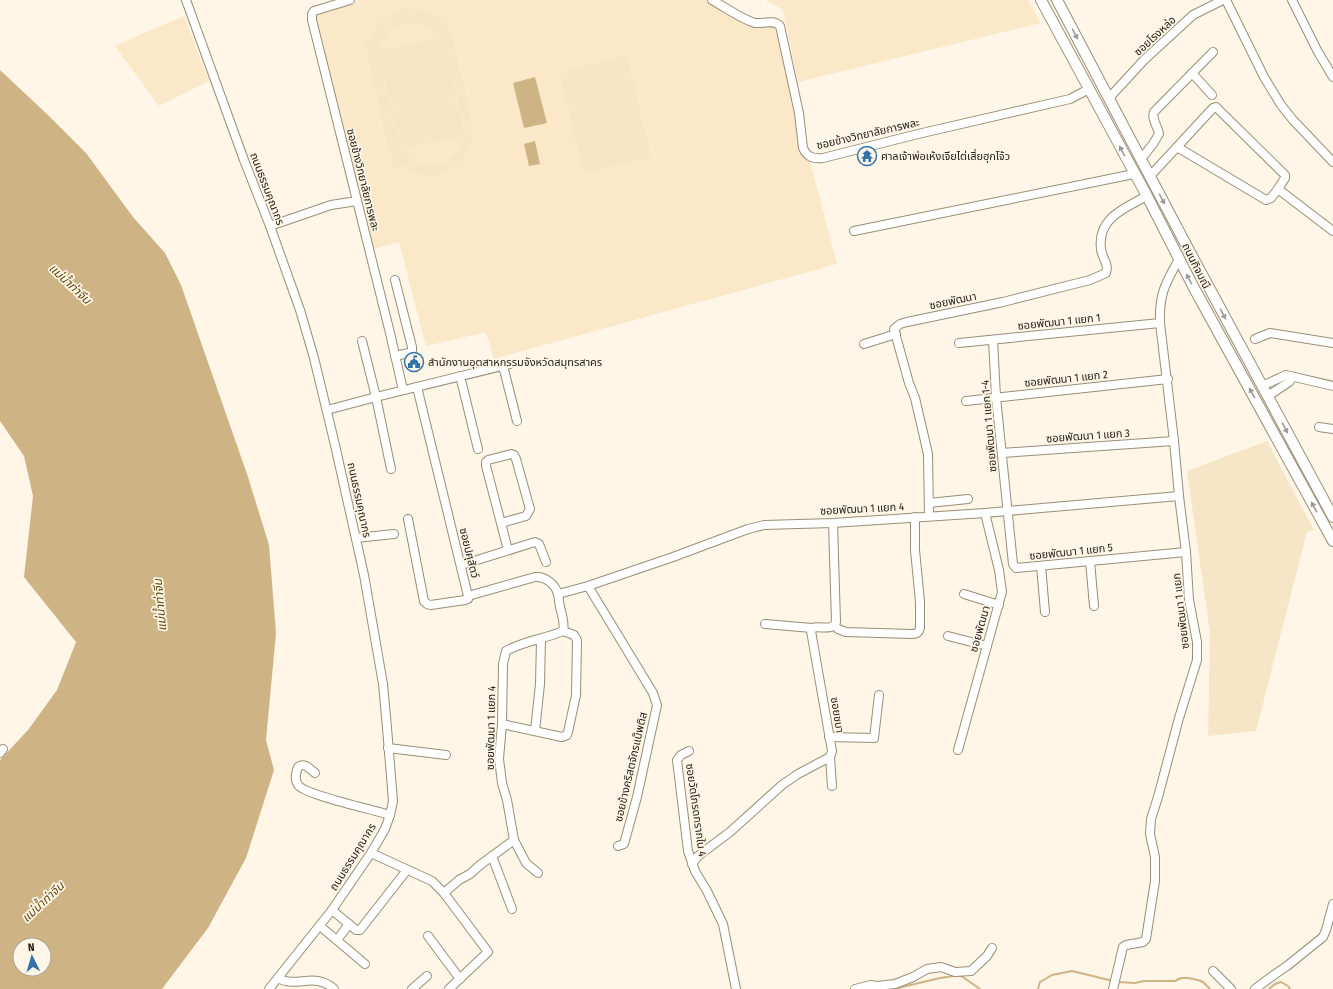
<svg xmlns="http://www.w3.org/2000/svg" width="1333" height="989" viewBox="0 0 1333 989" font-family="'Fira Sans Condensed','Noto Sans Thai',sans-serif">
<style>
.built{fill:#fae8c8}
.green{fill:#f6e5c7;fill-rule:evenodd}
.water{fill:#ceb385;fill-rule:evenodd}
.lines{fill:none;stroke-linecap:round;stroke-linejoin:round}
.stream{stroke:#ceb385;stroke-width:2}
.minor-casing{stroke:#9a8d76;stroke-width:10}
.major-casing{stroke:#9a8d76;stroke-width:12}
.minor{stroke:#fff;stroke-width:8}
.major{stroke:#fff;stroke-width:10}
.oneway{fill:#9d9b97}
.labels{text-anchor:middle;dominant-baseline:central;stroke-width:3.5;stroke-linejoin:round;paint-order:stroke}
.street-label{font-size:11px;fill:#252017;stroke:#fff6e7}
.poi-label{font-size:11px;fill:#252017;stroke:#fff6e7;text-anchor:start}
.water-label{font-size:12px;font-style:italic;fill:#62470d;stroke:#fff6e7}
</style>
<rect width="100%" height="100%" fill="#fff6e7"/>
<g class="built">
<path d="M359,0H708L746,23L774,25L837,264L494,359L486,332L426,346L399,242L373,249L315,17L316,13L319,11Z"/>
<path d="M766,0H1028L1041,23L798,82L783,10Z"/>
<path d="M184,16L209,81L159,106L115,46Z"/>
</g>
<g class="green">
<path d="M410,8L422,10L434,15L444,24L453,40L473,129C473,134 473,140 471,145C461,167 442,181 417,173C412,171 408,168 403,165L394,168L364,40L373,38C380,18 389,10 410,8ZM403,23C419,22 430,25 441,37L379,51C382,37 391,29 403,23ZM442,39L445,44L465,129L464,135ZM379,53L402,149L464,136C462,144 458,152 452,158C439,169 417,166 405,155C403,152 401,148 399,144L379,63Z"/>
<path d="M627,55L651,157L584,173L559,72Z"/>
<path d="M1267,441L1314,530L1307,532L1256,731L1208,736L1210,633L1187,471Z"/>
</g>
<g class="water">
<path d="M0,70L49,116L86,153L133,217L165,253L181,285L248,477L269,545L276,633L266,740L274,770L246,858L208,928L162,989H0V760L28,730L57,690L76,642L24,577L33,496L24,456L0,421ZM20,945H44V969H20Z"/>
<path d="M535,77L547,123L524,128L513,83Z"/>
<path d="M535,141L540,164L529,166L524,144Z"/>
</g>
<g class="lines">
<g class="stream">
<path d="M1118,982L1135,983L1144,981H1175L1181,978H1188L1198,980L1203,982L1210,989"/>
<path d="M894,989L940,978L960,975L980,989"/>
<path d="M1038,989L1040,982L1052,975L1072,971L1113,981"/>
<path d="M1269,989L1275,984L1281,982L1288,986L1290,989"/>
</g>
<g class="minor-casing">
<g id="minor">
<path d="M186,0L244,160L270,226L300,310L314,358L335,445L364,575L383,684L387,728L393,801L390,815L385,829L371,853L332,910L269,989"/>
<path d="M350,0L314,11L312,14V20L390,333L403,390"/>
<path d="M712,0C725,7 741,19 755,23C763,24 773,19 780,26L799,113L803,148C807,157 813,159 823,158L918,134L1070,99L1089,89"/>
<path d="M1226,0L1264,77L1281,105L1293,120L1333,162"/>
<path d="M1292,0L1318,52L1333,77"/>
<path d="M1192,73L1212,95"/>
<path d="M1109,98L1144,60L1193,15L1223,0"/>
<path d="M1177,147L1213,108L1216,107L1285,175V178L1278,189"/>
<path d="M1141,159L1153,144L1159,134C1158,127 1151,118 1154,112L1213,52"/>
<path d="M1150,176L1177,147L1266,200L1271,198L1278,189L1333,231"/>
<path d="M270,226L331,205L357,201"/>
<path d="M854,231L1134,174"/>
<path d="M1255,339L1270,333L1333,343"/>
<path d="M993,340L996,397L1013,564L1016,568L1186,552"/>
<path d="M362,341L376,397L391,469"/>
<path d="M959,343L1160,323"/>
<path d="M864,344L896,334"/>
<path d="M395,356L409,353L412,351V347L395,280"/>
<path d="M503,366L517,421"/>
<path d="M460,376L478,449"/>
<path d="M1262,386L1286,375L1333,386"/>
<path d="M1268,396L1289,382L1293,377"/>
<path d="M966,401L1168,379"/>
<path d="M327,410L376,397L510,364"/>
<path d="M1319,427L1333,429"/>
<path d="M1002,453L1174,441"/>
<path d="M929,503L968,499"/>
<path d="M929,516L928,454L915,398L909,383L894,329L900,324L907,322L1003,302L1090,280L1106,273C1109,262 1102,259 1101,249C1097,218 1125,208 1147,196"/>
<path d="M408,519L424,601L427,604L431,605L465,600L468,599V596L417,387"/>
<path d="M501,523L526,516L530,509L516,459L514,455L511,454L488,460L486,462V466L508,550"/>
<path d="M356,538L394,534"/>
<path d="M1090,561L1094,606"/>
<path d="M461,565L535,542L539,544L546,562"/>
<path d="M1041,566L1045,612"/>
<path d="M588,586L653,693L657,705L637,797L624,844L618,846"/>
<path d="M558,594L588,586L673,557L748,529L764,525L833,523L985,513L1179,496"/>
<path d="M964,594L999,605"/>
<path d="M765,624L812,628"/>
<path d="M835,626L838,629L846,632L912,634C917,634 919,632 920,628V602L915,550V517"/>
<path d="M948,636L987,646"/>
<path d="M502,724L562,737L567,735L568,732L576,695L577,640L574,635L563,631"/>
<path d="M535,731L540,684L541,639"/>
<path d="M829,737L874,738L879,695"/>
<path d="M388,748L446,755"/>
<path d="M958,750L1002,592L999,570L985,513"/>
<path d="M689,751L681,755L677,760L688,851L695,871L707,891L723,924L736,989"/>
<path d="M0,753L3,749"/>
<path d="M830,757L832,786"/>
<path d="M315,773C310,769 304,762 298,767C296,773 294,779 298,785C305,795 375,810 390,815"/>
<path d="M514,840L526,863L538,873"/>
<path d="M371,853L432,881L444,893L488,952L449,989"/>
<path d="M492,856L512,909"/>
<path d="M692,864L698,856L730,832L782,785L798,774L830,757L832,751L811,631L812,628C820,625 832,632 836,622L833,523"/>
<path d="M444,893L459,880L470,874L480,865L514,840L507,800L502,783L499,759L502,724L503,664L506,651C523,641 545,639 563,631C565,623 562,615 560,607C559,603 559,598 558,594C555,584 545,576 535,577L468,596"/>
<path d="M332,910L356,930H360L407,870"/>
<path d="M320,926L365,964"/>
<path d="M428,936L460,979"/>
<path d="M337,940L349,924"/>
<path d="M1213,971L1231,989"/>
<path d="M278,978C297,989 314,971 334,989"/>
<path d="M412,989L427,976"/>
<path d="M855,989L871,985L877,986L895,984L913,977L927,969L941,967L955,972L971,971L987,956L992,948"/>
<path d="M1113,989L1123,947L1126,945L1143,942L1146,939L1155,881V857L1150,834L1151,819L1158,797L1179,718L1197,660V642L1189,600L1186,552L1179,496L1174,441L1160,323C1159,294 1165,284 1179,259"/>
<path d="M1255,989L1271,977L1287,966L1323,937L1326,930L1333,904"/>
</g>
</g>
<g class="major-casing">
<g id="major">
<path d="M1041,0L1147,196L1194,288L1333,541"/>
<path d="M1057,0L1192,256L1333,517"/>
</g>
</g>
<use href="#minor" class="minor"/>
<use href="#major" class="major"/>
</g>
<defs><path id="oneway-solid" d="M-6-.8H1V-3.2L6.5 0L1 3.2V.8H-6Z"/></defs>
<g class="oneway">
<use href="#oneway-solid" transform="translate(1075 34) rotate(62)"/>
<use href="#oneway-solid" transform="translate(1122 151) rotate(-118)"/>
<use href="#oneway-solid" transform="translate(1162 199) rotate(62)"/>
<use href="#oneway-solid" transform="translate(1189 279) rotate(-117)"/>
<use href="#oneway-solid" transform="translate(1223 314) rotate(62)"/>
<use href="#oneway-solid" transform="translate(1252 393) rotate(-119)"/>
<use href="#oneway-solid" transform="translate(1285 428) rotate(62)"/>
<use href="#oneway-solid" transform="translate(1314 507) rotate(-118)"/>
</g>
<defs>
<g id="temple-ring" transform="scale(1)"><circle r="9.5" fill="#fff6e7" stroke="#3274aa" stroke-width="1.5"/><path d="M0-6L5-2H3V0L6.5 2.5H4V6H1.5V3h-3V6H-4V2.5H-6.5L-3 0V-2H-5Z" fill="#3274aa"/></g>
<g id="civic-ring" transform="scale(1)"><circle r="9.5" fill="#fff6e7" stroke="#3274aa" stroke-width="1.5"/><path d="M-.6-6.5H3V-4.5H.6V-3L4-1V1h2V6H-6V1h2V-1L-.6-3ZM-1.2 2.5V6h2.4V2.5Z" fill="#3274aa"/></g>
</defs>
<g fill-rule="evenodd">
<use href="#temple-ring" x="867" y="156"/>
<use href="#civic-ring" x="414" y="362"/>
</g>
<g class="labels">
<g class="street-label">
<text transform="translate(1155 36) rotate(-43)">ซอยโรงหล่อ</text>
<text transform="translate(868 134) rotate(-13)">ซอยข้างวิทยาลัยการพละ</text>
<text transform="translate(363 180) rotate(76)">ซอยข้างวิทยาลัยการพละ</text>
<text transform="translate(267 189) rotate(69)">ถนนธรรมคุณากร</text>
<text transform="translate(1196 266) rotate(63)">ถนนกิจมณี</text>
<text transform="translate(953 301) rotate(-12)">ซอยพัฒนา</text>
<text transform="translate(1059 322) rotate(-6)">ซอยพัฒนา 1 แยก 1</text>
<text transform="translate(1066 379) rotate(-6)">ซอยพัฒนา 1 แยก 2</text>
<text transform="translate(989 426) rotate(-95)">ซอยพัฒนา 1 แยก 1-4</text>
<text transform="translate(1088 436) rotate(-4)">ซอยพัฒนา 1 แยก 3</text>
<text transform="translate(359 500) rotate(78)">ถนนธรรมคุณากร</text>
<text transform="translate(862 509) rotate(-3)">ซอยพัฒนา 1 แยก 4</text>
<text transform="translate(1071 552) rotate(-6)">ซอยพัฒนา 1 แยก 5</text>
<text transform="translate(469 553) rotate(76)">ซอยปศุสัตว์</text>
<text transform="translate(1181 611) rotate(-97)">ซอยพัฒนา 1 แยก</text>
<text transform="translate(980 629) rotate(-74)">ซอยพัฒนา</text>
<text transform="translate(837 715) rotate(81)">ซอยชบา</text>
<text transform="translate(491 728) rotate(-89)">ซอยพัฒนา 1 แยก 4</text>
<text transform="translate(631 767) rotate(-77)">ซอยข้างคริสตจักรแบ็พติส</text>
<text transform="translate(696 810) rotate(82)">ซอยวัดโกรดกรากใน 4</text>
<text transform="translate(353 857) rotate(-58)">ถนนธรรมคุณากร</text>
</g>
<g class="poi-label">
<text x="881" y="156">ศาลเจ้าพ่อเห้งเจียไต่เสี่ยฮุกโจ้ว</text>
<text x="428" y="362">สำนักงานอุตสาหกรรมจังหวัดสมุทรสาคร</text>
</g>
<g class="water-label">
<text transform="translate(70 284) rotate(43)">แม่น้ำท่าจีน</text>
<text transform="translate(160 605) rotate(-95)">แม่น้ำท่าจีน</text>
<text transform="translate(43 902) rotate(-43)">แม่น้ำท่าจีน</text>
</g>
</g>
<g transform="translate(32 957) rotate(355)"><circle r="19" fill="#fff6e7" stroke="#a8a094"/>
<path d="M0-3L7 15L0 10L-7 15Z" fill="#3274aa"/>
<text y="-6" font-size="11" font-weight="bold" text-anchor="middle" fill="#252017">N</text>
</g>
</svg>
